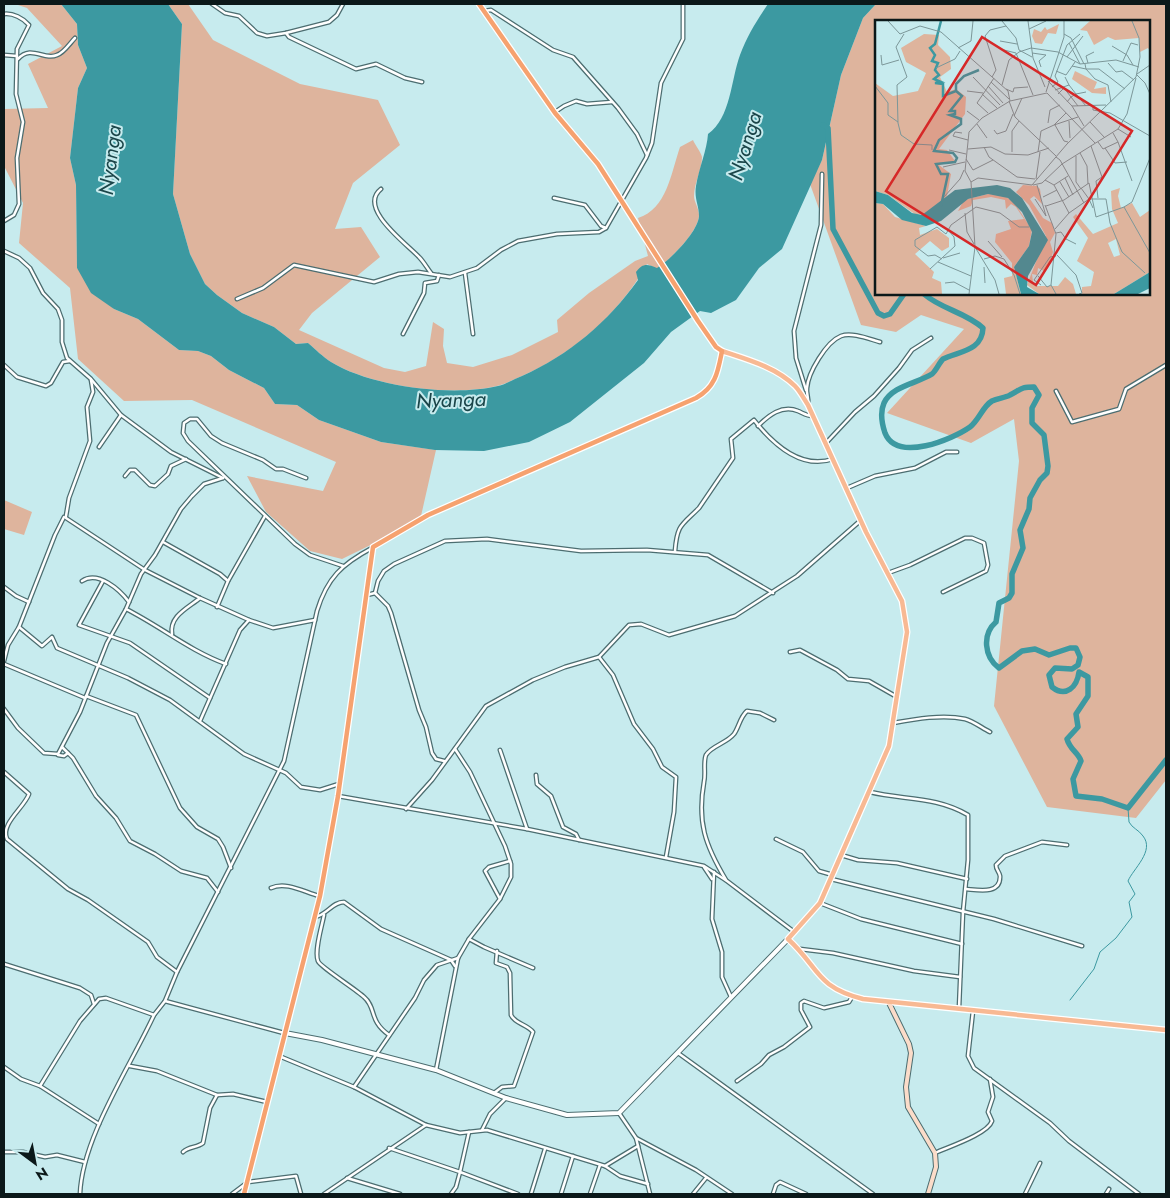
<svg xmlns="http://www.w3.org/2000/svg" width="1170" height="1198" viewBox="0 0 1170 1198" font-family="Jost,sans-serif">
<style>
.green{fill:#deb49d;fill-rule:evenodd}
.water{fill:#3c99a1}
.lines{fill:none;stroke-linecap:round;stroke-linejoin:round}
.stream{stroke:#3c99a1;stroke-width:1}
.river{stroke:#3c99a1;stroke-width:5.5}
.minor-casing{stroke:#4c6d70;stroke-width:5}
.tertiary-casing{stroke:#4c6d70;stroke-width:6}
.secondary-casing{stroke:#4c6d70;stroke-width:6}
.primary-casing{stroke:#fff;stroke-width:7}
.trunk-casing{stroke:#fff;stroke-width:7}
.minor{stroke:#fff;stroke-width:2.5}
.tertiary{stroke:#fff;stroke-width:4}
.secondary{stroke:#fbdcc9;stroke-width:4}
.primary{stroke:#f8b993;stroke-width:4.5}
.trunk{stroke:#f6a26f;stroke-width:4.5}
.labels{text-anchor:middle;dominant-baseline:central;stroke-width:4;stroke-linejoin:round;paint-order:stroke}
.water-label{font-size:21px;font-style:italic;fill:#1b4549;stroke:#c7ebee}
.inset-river{fill:none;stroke:#3c99a1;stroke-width:2.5}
.inset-road{fill:none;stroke:#7c9799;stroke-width:1}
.view{fill:#d62828;fill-opacity:0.15;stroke:#d62828;stroke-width:2.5}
.inset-edge{fill:none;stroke:#0b1819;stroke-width:2.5}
</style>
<rect width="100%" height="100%" fill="#c7ebee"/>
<g class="green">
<path d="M15,4H61L77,24L78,45L87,68L78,88L70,158L76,185L77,268L114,309L138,319L179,350L198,351L211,356L229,370L264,388L275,404L297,405L319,420L381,442L436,450L421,516L389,536L342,559L310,551L266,512L247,476L323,491L336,462L192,400L124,401L78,359L70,288L19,243L23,203L4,166V109L48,108L28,64L62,46L27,8Z"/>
<path d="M168,4H188L213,40L300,84L378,100L400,145L353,183L335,229L361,227L380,257L312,313L299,330L384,368L405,372L426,366L433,322L444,329L443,346L447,363L473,367L512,355L558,332L557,320L589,293L635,261L648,256L638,218C667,209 671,173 680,147L693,140C695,145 701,152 702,157C702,170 694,183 694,196C694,202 699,208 699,215C699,231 670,260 657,269L647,264C619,314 574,353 522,376C514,379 506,384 497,386C451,397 373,387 331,362C323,357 315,349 308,343L296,344L274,327L242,313L217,295L205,284L190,254L173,194L182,24Z"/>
<path d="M876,4H1166V780L1136,818L1047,807L994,706L1019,461L1014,419L971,443L887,413L964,329L921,315L896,332L861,325L810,184L822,160L841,75L863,18ZM876,21H1149V294H876Z"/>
<path d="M4,500L32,512L24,535L4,529Z"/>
</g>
<path class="water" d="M61,4H168L182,24L173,194L190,254L205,284L217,295L242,313L274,327L296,344L308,343C315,349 323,357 331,362C372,387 452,397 498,386C506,384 514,379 522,376C569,355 608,322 638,280L636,272C643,263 647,264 657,268C670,260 698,232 699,216C699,205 694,199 696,186C699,168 707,150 708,134C731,118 731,79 740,55C747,36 757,20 768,4H876L863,18L841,75L822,160L782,249L759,268L736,300L711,313L700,311L671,332L644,363L570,422L529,442L484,451L435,450L381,442L319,420L297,405L275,404L264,388L229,370L211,356L198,351L179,350L138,319L114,309L91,293L77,268L76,185L70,158L78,88L87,68L78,45L77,24Z"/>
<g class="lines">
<path class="stream" d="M1070,1000L1094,969L1100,952L1116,938L1132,917L1129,902L1135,894L1128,881C1133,869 1155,851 1143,836C1139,830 1132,828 1129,822L1128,808"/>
<g class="river">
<path d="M823,125L828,128L833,229L878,313L884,316L890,314L904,294"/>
<path d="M924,294C941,309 965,312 983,328C982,351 960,351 943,359C939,363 936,371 932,374C918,383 892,386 884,403C880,412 882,424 885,433C897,463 953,439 970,427C979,420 983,406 992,401C998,398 1005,398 1010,395C1022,389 1020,387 1034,387L1039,395L1032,408V423L1044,435L1048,466L1047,473L1040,480L1030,498L1029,509L1020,530L1023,548L1012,574V593L1009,598L999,603L996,622C982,634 984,657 999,668L1022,651L1035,649L1049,655L1070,648H1076L1080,657L1078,665L1072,669L1055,668L1049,675L1052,687C1066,698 1077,687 1079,672L1088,677V696L1076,714L1078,727L1067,739C1070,750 1078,752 1081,761L1073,779L1076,796L1102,799L1128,808L1166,760"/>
</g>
<g class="minor-casing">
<g id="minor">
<path d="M212,4L225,13L239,16L257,33L267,36L286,33L329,22L337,15L343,4"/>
<path d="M484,11L491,10L553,50L573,57L618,108L637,134L647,155"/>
<path d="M4,14C13,13 23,18 29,25L17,49L16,94L23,122L17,158L19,204L14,215L4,221"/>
<path d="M286,33L289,37L356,69L376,64L405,78L422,82"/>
<path d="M4,55L17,56"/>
<path d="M18,59C31,44 44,61 57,55C64,53 70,43 75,38"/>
<path d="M555,112L564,106L576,101L587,104L612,102"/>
<path d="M381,189C357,208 407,244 419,257C424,262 427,268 431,273"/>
<path d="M554,198L585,205L601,226L606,228"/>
<path d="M4,251L19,258L30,268L43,293L58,309L62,320V342L67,358L91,379L121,415L171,452L223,478"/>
<path d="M465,273L473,334"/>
<path d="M237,299L263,288L294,265L374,282L399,274L418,272L450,277L477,268L501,250L518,241L557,234L599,232L606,228L646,158L652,143L661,83L683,39V4"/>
<path d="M403,334L424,293L425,283L437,281L439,275"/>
<path d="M4,365L17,377L46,386L51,383L63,362L70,361"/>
<path d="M806,390L796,358L794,331L821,225L822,174"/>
<path d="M1056,391L1072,422L1119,409L1126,389L1166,365"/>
<path d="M808,403C809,398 806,393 807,388C808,373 826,342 841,336C852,332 869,339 880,342"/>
<path d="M758,426C768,416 782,404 798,411C803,413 806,416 813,416"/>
<path d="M826,443L855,412L874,396L899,368L912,350L931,338"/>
<path d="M99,447L121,415"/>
<path d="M125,476L130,470H135L150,485L155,486L168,474L171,466L186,459"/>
<path d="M306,478L283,469H276L263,460L222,443L211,436L197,419H190L184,423L183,433L188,441L295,544L310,555L343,566"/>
<path d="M847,488L875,476L915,468L946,452H957"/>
<path d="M66,516L69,498L90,441L87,407L93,392L91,380"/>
<path d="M66,518L145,570L200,598L249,620"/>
<path d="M163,542L220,574L228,581"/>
<path d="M675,551C677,524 682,525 699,508L733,458L731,439L754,420C773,444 801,470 833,459"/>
<path d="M888,573L910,565L965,538H972L984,543L988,565L986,571L943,592"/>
<path d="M82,581C98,570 120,590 129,602"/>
<path d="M103,581L79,625L130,643L210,698"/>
<path d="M4,587L16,596L29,602"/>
<path d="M375,593L378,581L384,571L394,564L445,541L487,539L581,551L647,550L708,555L773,593"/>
<path d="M367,595L375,593L388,606L391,613L419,710L426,727L432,753L436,759L444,761"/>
<path d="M217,607L228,581L265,516"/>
<path d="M126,609C160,626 190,651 226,664"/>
<path d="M19,627L42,646L52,637L57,648L128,678L170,700L244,754L286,773L301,787L320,790L339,784"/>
<path d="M172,634C169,616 188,608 200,598"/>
<path d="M790,652L800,650L837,670L848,679L869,681L897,697"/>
<path d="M599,657L613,675L634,724L653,749L662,767L676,777L674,812L666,857"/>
<path d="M4,661L8,645L19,627L55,535L64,517"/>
<path d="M4,664L85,698"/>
<path d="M86,696L136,715L180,808L197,827L218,839L223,847L231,868"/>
<path d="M4,709L18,728L44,753L58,754L80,712L107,643L126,609L141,574L155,555L181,509L192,496L204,484L223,478"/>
<path d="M200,721L240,630L249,620L273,628L315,620"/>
<path d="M893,723C915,719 943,714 965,719C973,721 982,728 990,732"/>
<path d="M62,747L73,758L96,796L116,818L130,841L155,854L181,871L207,878L218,892"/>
<path d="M500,750L527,829"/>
<path d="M58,755L64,756L68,753"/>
<path d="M4,772L29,794C24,808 0,824 7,839L68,889L88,900L148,942L157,957L177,972"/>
<path d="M536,775L537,784L551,796L563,827L576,834L579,840"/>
<path d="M870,792C903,800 936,796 968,815V860L963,912L959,1008"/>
<path d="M338,796L527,829L704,866L727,881L793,931"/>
<path d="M406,809L432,780L486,706L533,680L565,667L599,657L629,625L641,624L669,635L735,616L797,576L860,521"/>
<path d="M776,839L803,852L819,871L833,875"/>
<path d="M841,855L858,860L897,863L967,879"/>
<path d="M704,867L712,879"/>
<path d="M714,872L712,919L722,952V977L731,997"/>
<path d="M831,879L994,919L1082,946"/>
<path d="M726,880C705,845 697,822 704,782C706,774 703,762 706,755C711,746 727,743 734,734C739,727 740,717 747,711L760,713L774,720"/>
<path d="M271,888C286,881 304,892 319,896"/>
<path d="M966,889C978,890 1001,895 1000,876C999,871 996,870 996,865L1005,856L1042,842L1067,845"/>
<path d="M500,899L485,871L489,867L510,861"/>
<path d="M820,903L861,919L962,944"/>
<path d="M324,915C322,926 314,951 318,961C319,966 357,990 364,997C377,1008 368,1020 389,1035"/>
<path d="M315,917C327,915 332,902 344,902L381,929L451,960L455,966"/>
<path d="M469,939L484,947L533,968"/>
<path d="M800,949L833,953L914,971L960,977"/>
<path d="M4,964L80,988L91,995L94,1004"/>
<path d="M165,1001L284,1033"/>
<path d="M973,1011L968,1056L974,1068L1050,1123L1069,1141L1139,1194"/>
<path d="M678,1053L873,1194"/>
<path d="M279,1056L354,1087L426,1125L460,1133L487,1130L605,1166L620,1176L648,1184"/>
<path d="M130,1066L157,1071L217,1095L233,1094L267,1102"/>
<path d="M4,1067L21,1079L40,1086"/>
<path d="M436,1070L458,958L469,939L500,899L511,877V864L505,846L470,772L455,749"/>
<path d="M737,1081L761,1064L769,1055L784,1047L810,1027L801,1010V1003L804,1001L824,1008L849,1002L852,997"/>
<path d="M354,1087L415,998L424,980L437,965L458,958"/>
<path d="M494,1093L502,1087L514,1086L533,1032C527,1024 515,1024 511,1015L510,973L507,967L496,963L497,951"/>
<path d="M619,1113L636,1138L650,1194"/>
<path d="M99,1124L40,1086L80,1021L99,999L106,998L154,1015"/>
<path d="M482,1130L490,1114L506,1098"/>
<path d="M469,1132L460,1172L518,1194"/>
<path d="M636,1138L696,1170L732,1194"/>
<path d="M389,1148L460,1172L456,1187L451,1194"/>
<path d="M4,1152H23L45,1157L57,1155L85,1162"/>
<path d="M183,1152C189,1146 197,1148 203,1143L210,1108L217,1095"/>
<path d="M935,1153C948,1147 988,1134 992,1121L988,1112L993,1097L990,1079"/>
<path d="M605,1166L638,1146"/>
<path d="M347,1178L400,1194"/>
<path d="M80,1194C82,1138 130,1067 154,1015L165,1001L177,972L284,761L317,611C327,578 342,564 372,548"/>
<path d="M232,1194L248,1182L296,1176L301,1194"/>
<path d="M324,1194L426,1125"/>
<path d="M531,1194L545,1149"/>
<path d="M561,1194L573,1156"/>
<path d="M590,1194L600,1165"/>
<path d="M693,1194L706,1178"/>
<path d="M773,1194L776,1185L780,1182L806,1194"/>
<path d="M1025,1194L1040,1163"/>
<path d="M1106,1194L1109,1189"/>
</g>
</g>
<g class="tertiary-casing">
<path id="tertiary" d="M285,1033L322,1040L436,1070L506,1098L567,1115L619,1113L788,939"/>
</g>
<g class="secondary-casing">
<path id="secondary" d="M889,1003L909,1044L911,1053L906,1087L908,1107L935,1153L936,1167L928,1194"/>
</g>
<g class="primary-casing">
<path id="primary" d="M722,351C746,359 776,367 795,386C800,391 804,399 808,405L866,532L902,601L907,632L889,746L820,903L788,939C819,967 815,987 863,999L1166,1030"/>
</g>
<g class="trunk-casing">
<path id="trunk" d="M244,1194L320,896L338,796L373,547L428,515L696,398C716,387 718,371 722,351L716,347L698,321L598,164L555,113L479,4"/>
</g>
<use href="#minor" class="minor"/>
<use href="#tertiary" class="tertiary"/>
<use href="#secondary" class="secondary"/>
<use href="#primary" class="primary"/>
<use href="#trunk" class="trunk"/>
</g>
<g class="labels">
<g class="water-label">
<text transform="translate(745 146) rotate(-73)">Nyanga</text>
<text transform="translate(110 160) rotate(-83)">Nyanga</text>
<text transform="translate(451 400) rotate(-2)">Nyanga</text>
</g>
</g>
<g transform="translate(875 20)">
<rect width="275" height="275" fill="#c7ebee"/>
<path d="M215,1H275V31L273,28L265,32L264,18L240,20L233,17L219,25L212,11L205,10ZM184,4L181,14L173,13L167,24L160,23L157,16L159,9L166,12L170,7L172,10ZM49,14L64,15L63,25L75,37L76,49L65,57L72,72L81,69L91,77L90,94L64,129L72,130L80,141L64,145L76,154L72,176L51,193L41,195L13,175L0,171V63L18,76L43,71L51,53L31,42L26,28ZM200,51L222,62L219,69L231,67V74L217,73L197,59ZM148,165L162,166L165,169L167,184L159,176L155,179L168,198L177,203L180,213L175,222L178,232L173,248L169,251L163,248L162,255L157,254L158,262L162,266H183L190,257L198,264L201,274H164L152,265L171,216L154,185L141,172ZM245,168L243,176L246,188L257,183L265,197L275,190V252L239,274H207V267L216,266L219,252L202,241L213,218L198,197L201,194L218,214L243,203L237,189L236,171ZM241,219L245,235L239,237L233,223ZM113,174L128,175L139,182L157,210L154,226L139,247L146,274H131L129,258L137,256V243L120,222L121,214L136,209L133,201L149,199L141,187L136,184L131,189L130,180L116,177L98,180L96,186L83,191L89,180ZM0,183L8,184L20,197L51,206L44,208L45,215L62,209L74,218V227L67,231L55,221L40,234L59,252L57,258L66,262L67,274H0Z" fill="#deb49d" fill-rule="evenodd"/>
<path d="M122,165L135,168L147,178L173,220L153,256L152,267L164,274H146L139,247L154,226L157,212L147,192L133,178L113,174L93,179L66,201L51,206L27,200L8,184L0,183V171L13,175L37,193L47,195L80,170ZM275,252V268L263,274H239Z" fill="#3c99a1"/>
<path class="inset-river" d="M66,1L60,24L55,28L60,35L57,41L63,43L60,50L64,55L59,59L66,62L60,63L68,64V76L81,71L87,76L75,91H80V94L75,95L86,99V104L64,120L59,131L78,133L82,138L80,142L61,144L66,154H73L66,186M81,71V64L89,56L104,50"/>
<path class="inset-road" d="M13,1L25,14L45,6L66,12L133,71L135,81L107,98L94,112L90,151L96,162M127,1L141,18L144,30L157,37M153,1L158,38L170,67M154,9L171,1M29,14L21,27L32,57L22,65L23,103L26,115L39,124L57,125V130M189,14L196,18L209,44M125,21L142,24M194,23L205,44M237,26L252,35L258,45M83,28L96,21L98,1M129,30L141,33L158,75M157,33L171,35L164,41L166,47M6,35L7,45L24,40M192,37L208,16M248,41L256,23L263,25M213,43L211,36L219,32M233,43L241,52L247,51L259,60M210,44L211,49H224L250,69M197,46L211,49L220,59L233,65L236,82M61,48L80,39L85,31M181,51L191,55L200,42M262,54L275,45M262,55L270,63L275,74M98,57L125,85M117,57L121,50L110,16L115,10L131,6M173,61L197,86L209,106M116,62L134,79M127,65L134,40L144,32L156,28L183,32L205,44L241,40L264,47M194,65L201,74L196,77L203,86M0,66L13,83V95L23,102M113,66L128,83M177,67L183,62L180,56L192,25L205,14M131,69L138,72L139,68L153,67M180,70L194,65L190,57M92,71L108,73M171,72L189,17V1M107,74L122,88M183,74L189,68L196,77L192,82M134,81L140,97L181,136M135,81L172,73L220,123M197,86L231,85M211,86L201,74L211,72M218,87V90L235,93L275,116M92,91L104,100M113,93L102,83L119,58M139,96L147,78M194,101L195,118M215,102L230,118M173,103L175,90L185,85M102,104L112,118M179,105L203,97M180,105L189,121L193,122M243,109L256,117M119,110L122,114L131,111L138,94M87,113L80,112L78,116L93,120M223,122L228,129L243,122L238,113M243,122L257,161M216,126L227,157L221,161L223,178M109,127L114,137L142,157L160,159M230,128L240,143L252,142M93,129L116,127L130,134L153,135L174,128M74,130L91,134M137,132V111L144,101M163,132L166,111L179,105L191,93M205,133L212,146L213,164M201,136V162L206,169M181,137L185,140L209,183M91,139L98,150L118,140M68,147L90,142M190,158L198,175M161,159L165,132M170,160L179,165L193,156M185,162L194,177M158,165L167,163L187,144L243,109L252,94L261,58M179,165L194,193M206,168L214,179H231L235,203L247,232L270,253M69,177L85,159L89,150M168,177L182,170M160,179L171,196L162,165M170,185L181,214L176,265L181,274M171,186L189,180L214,163L221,197L249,187L257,182L275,138M101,187L125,193L144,207H154M249,187L275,233M90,193L92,212L99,224M194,193L214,179L218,188M180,209L194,193M181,213L186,212L191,219L201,224M113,221L127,237M100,227L120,260L124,274M182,235L201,255L207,273L204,274M68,238L85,233M67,239L60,235L53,236L40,226V220L62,207L71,214L76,205L101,187M109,239L120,236L129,239L139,255L145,274M63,242L96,256M109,247L110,263M55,249L80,226L79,217L74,211M163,256L172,267L176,265M70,263L79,262L94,270M166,265L159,260L175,237L181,236M94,274L100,227L96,162L103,158L157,165L192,124L261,57L265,37L264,18L257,1"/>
<path class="view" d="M107,17L257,111L161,265L11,171Z"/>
<rect width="275" height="275" class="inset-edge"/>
</g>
<rect width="1170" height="1198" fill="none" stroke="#0b1819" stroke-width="10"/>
<g transform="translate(35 1163) rotate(148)" stroke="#c7ebee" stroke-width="4" paint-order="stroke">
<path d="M0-4L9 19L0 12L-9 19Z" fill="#0b1819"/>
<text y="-8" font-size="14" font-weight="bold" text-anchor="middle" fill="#0b1819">N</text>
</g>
</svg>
